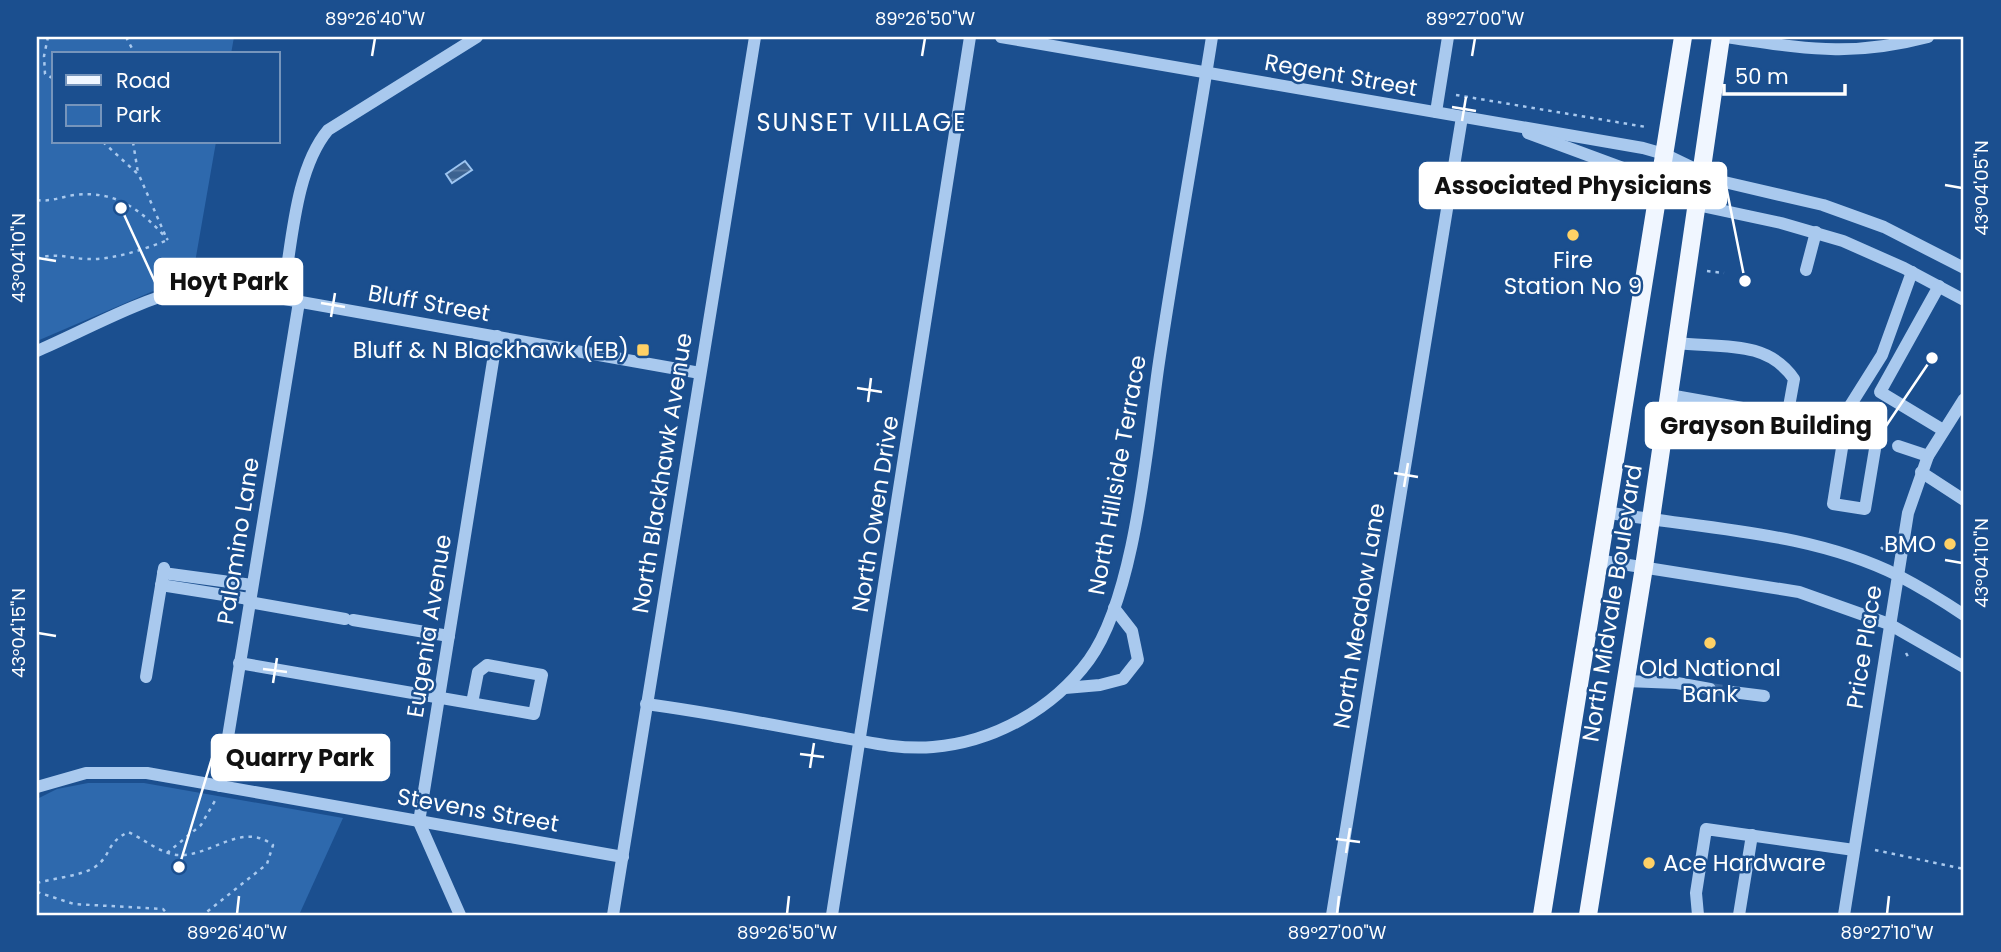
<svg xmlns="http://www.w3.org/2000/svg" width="2001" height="952" viewBox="0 0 2001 952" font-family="Poppins,sans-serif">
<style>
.green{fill:#2e69ad}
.water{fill:url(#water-rules);stroke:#9cc4f0;stroke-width:2}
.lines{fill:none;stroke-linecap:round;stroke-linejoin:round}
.minor-tunnel{stroke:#3d69a0;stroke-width:12;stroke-dasharray:12 6;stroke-linecap:butt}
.path{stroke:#a9c9ee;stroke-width:2.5;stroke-dasharray:3.5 5;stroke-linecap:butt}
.minor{stroke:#a9c9ee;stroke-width:12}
.major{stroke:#f0f6ff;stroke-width:18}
.ticks{fill:none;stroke:#fff;stroke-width:2.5}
.poi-dot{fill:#ffd166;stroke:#1b4f8f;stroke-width:2.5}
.labels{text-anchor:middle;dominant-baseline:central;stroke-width:5;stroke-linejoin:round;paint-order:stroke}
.street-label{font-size:23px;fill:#fff;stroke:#1b4f8f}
.poi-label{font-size:23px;fill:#fff;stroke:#1b4f8f}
.neighbourhood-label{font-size:24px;letter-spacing:2px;fill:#fff;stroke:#1b4f8f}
.leader{fill:none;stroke:#fff;stroke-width:2.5}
.callout-dot{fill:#fff;stroke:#1b4f8f;stroke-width:2.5}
.callout{fill:#fff;stroke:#fff;stroke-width:2.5}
.callout-label{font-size:24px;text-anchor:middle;font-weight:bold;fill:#111}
.neatline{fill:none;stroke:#fff;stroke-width:2.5}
.ticks-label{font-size:18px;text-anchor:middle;fill:#fff}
</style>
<defs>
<pattern id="water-rules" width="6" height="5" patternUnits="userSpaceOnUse" patternTransform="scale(1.75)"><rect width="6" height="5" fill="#3c6290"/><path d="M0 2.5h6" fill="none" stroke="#597aa1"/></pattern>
</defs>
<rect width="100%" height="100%" fill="#1b4f8f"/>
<g class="green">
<path d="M37,37H234L231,54H54V142H216L193,274L37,341Z"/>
<path d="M88,783H144L343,818L299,915H37V799L57,789Z"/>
</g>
<path class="water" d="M465,161L472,170L452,183L446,174Z"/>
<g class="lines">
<path class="minor-tunnel" d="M1710,689L1732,692"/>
<g class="path">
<path d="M48,37L44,56L45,74L54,79"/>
<path d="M126,37L135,54"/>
<path d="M1456,95L1646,127"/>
<path d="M103,142L139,175L166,237"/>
<path d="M133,142L138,173"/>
<path d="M37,200C50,202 61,197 74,195C117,190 141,210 168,240"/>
<path d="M37,259C55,252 67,258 86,259C113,260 142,250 168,240"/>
<path d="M1707,271L1724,273"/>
<path d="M1881,547L1885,552"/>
<path d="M1906,653L1910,660"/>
<path d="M1875,850L1964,869"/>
<path d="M167,853L201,825L216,799"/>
<path d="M37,883C54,878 81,876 95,867C112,855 105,844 128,832C144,839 161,854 178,855C211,857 241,821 273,845L267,864L203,915"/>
<path d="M37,892L74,904L163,909L168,915"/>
</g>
<g class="minor">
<path d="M1001,37L1643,148L1664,154L1720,181L1823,205L1884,227L1964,268"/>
<path d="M1725,37C1804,48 1848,58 1928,37"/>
<path d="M1436,112L1448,37"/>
<path d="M1528,133L1639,174L1697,205L1781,223L1843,241L1904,268L1964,300"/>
<path d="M1806,270L1816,232"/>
<path d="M1939,286L1880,392L1943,430"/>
<path d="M282,299C292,247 294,171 328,130L477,37"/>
<path d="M37,351C79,333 141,299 184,290C201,287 217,289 234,290L700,373"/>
<path d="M1669,395L1782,415L1788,412L1794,379C1767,339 1719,348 1676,343"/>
<path d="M1847,417L1877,437L1865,509L1833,504L1847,417L1848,409L1882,355L1912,272"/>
<path d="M1898,446L1928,456"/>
<path d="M1921,472L1964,500"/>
<path d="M1605,512C1702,529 1810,531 1899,576C1922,588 1943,601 1964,615"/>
<path d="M1597,560L1799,592L1889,624L1964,667"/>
<path d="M163,573L252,585"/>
<path d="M161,585L249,599"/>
<path d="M249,602L345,619"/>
<path d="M353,620L449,636"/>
<path d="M239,663L534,714L542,675L487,665L478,672L472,703"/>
<path d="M146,677L164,568"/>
<path d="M1626,681L1677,683L1710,689"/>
<path d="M1065,688L1100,685L1123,679L1138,660L1132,631L1114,608"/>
<path d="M1732,692L1764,696"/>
<path d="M646,704C707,712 767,724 828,735C862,741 898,750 933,747C994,742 1053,709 1089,660C1136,595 1147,443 1159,362C1175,254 1195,145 1212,37"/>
<path d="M220,786L299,302"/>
<path d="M37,787L86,773H147L623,857"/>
<path d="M460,915L419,822L497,336"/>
<path d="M613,915L755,37"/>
<path d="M832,915L970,37"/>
<path d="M1332,915L1462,117"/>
<path d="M1698,915L1696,893L1706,829L1854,850"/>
<path d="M1739,915L1752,835"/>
<path d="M1844,915L1908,513L1928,456L1964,399"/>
</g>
<g class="major">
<path d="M1542,915L1683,37"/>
<path d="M1588,915L1644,567L1721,37"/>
</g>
</g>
<path class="ticks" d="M372,56L375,38M922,56L925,38M1472,56L1475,38M1452,107L1476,111M1462,121L1466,97M1945,185L1962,188M38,258L56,261M321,303L345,307M331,317L335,293M857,388L882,392M868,402L871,378M1394,473L1418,477M1404,487L1408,463M1945,560L1962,563M38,633L56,636M263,669L287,672M273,683L277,658M800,754L824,757M810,768L814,743M1336,839L1360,842M1346,853L1350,828M237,914L239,896M787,914L789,896M1337,914L1339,896M1887,914L1889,896"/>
<g class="poi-dot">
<circle cx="1573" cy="235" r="7"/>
<rect x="636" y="343" width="14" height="14" rx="3.5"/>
<circle cx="1950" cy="544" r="7"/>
<circle cx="1710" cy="643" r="7"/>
<circle cx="1649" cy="863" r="7"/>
</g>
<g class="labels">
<g class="street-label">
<text transform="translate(1341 75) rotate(10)">Regent Street</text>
<text transform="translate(429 303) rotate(10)">Bluff Street</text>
<text transform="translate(662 473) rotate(-81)">North Blackhawk Avenue</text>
<text transform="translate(1117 475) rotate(-80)">North Hillside Terrace</text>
<text transform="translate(875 514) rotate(-81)">North Owen Drive</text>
<text transform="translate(238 541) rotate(-81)">Palomino Lane</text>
<text transform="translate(1612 603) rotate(-81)">North Midvale Boulevard</text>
<text transform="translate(1359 616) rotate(-81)">North Meadow Lane</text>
<text transform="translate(429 626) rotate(-81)">Eugenia Avenue</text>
<text transform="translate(1864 647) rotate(-81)">Price Place</text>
<text transform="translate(478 810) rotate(10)">Stevens Street</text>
</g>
<g class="poi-label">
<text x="1573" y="260">Fire<tspan x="1573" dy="26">Station No 9</tspan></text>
<text x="629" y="350" text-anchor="end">Bluff &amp; N Blackhawk (EB)</text>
<text x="1936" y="544" text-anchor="end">BMO</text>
<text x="1710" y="668">Old National<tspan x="1710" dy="26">Bank</tspan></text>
<text x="1663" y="863" text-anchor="start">Ace Hardware</text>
</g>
<g class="neighbourhood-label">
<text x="862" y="122">SUNSET VILLAGE</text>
</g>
</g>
<path class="leader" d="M1745 281L1726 186M121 208L155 282M1932 358L1886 426M179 867L212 758"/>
<g class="callout-dot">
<circle cx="1745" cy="281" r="7"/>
<circle cx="121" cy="208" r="7"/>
<circle cx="1932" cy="358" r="7"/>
<circle cx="179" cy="867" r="7"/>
</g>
<g class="callout">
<rect x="1420" y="163" width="306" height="45" rx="7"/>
<rect x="155" y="259" width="147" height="45" rx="7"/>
<rect x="1646" y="403" width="240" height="45" rx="7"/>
<rect x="212" y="735" width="177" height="45" rx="7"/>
</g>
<g class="callout-label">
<text x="1573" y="194">Associated Physicians</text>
<text x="229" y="290">Hoyt Park</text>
<text x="1766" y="434">Grayson Building</text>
<text x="300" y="766">Quarry Park</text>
</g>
<rect width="2001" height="952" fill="none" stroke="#1b4f8f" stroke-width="77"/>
<rect x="52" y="52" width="228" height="91" fill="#1b4f8f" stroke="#7695bc" stroke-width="2"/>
<rect x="66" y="75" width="35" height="10" fill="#f0f6ff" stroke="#7695bc" stroke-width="2"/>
<text x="116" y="88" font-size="21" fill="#ffffff">Road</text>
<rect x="66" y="105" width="35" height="21" fill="#2e69ad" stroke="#7695bc" stroke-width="2"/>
<text x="116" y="122" font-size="21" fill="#ffffff">Park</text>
<path d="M1724 84v10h121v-10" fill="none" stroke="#ffffff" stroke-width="3.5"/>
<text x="1735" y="84" font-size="21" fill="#ffffff" stroke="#1b4f8f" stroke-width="5" paint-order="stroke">50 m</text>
<rect x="38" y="38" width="1924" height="876" class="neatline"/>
<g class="ticks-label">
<text x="375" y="25">89°26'40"W</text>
<text x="925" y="25">89°26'50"W</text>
<text x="1475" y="25">89°27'00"W</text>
<text transform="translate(1982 188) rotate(-90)" y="6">43°04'05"N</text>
<text transform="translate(19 258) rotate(-90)" y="6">43°04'10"N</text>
<text transform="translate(1982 563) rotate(-90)" y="6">43°04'10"N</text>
<text transform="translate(19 633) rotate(-90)" y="6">43°04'15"N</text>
<text x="237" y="939">89°26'40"W</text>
<text x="787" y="939">89°26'50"W</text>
<text x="1337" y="939">89°27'00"W</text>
<text x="1887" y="939">89°27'10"W</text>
</g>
</svg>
